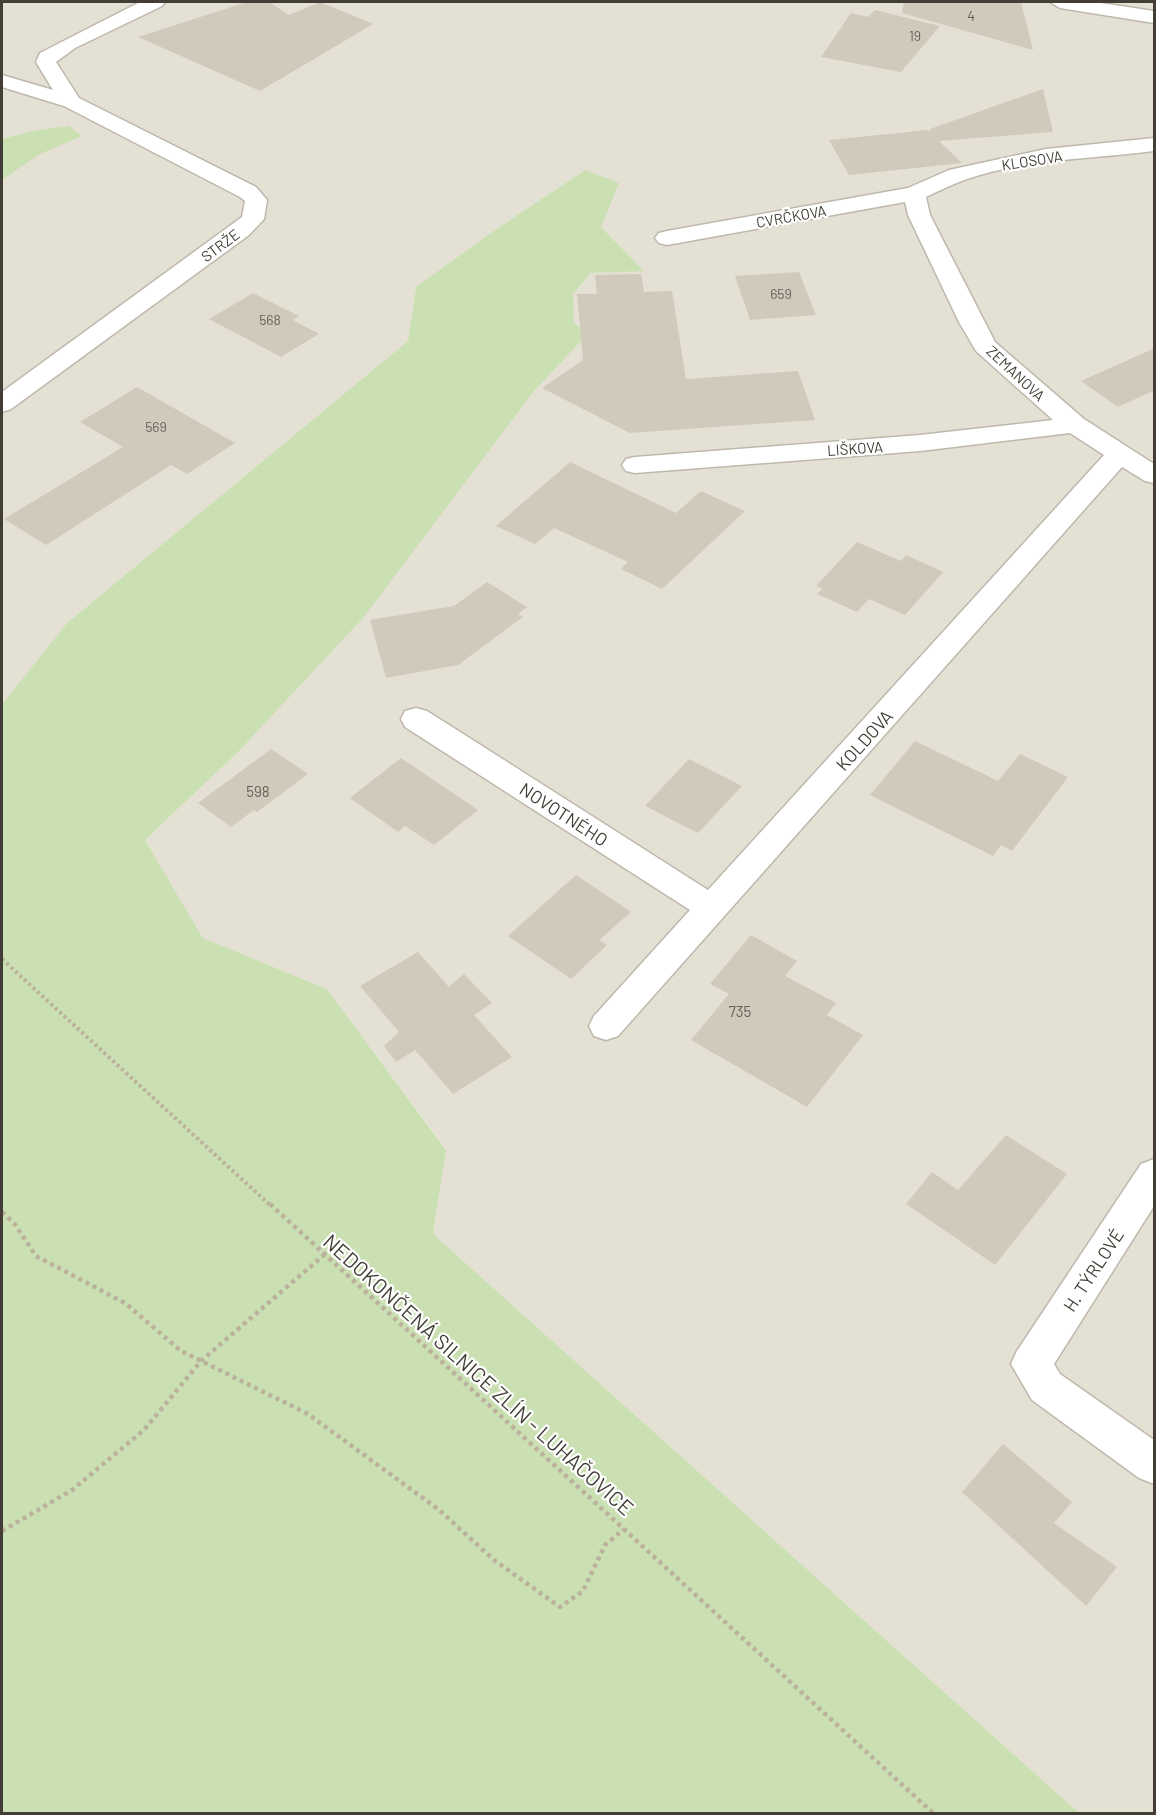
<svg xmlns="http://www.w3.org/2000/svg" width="1156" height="1815" viewBox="0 0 1156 1815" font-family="Barlow,sans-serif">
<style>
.residential{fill:#e4e0d4}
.green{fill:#cae0b3}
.building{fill:#d1cabc}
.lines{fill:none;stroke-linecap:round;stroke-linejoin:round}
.street-casing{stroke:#beb8ac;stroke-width:3}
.path-far1{stroke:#bbb19c;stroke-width:4;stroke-dasharray:3 3;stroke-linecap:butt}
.path{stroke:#bbb19c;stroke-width:4.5;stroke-dasharray:4 4;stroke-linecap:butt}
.street{fill:#fff;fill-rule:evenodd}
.labels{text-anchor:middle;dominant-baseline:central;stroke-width:4.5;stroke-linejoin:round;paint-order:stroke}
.far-number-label{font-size:14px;fill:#666158}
.far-street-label{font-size:15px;fill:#423e36;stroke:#fff}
.number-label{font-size:15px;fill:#666158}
.street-label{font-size:18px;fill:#423e36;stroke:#fff}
.near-street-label{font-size:21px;fill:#423e36;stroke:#fff}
</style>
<rect width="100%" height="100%" fill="#f0eee6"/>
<path class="residential" d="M2,2H1154V1813H1079L433,1234L446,1149L327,989L203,938L145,840L238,752L534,391L588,334L574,323L573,294L591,273L643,270L601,227L585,170L489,234L416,287L408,341L67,623L2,704Z"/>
<g class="green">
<path d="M69,126L82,136L40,154L2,180V139L37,130Z"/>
<path d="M585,170L619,183L601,227L644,271L591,273L573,294L574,323L588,334L534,391L363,618L238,752L145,840L203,938L327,989L446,1150L433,1234L1079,1813L2,1814V704L67,623L408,341L416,287L489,234Z"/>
</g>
<g class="building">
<path d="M247,2H269L289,15L320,2L373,24L260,91L138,37Z"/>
<path d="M904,2H1021L1033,50L902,13Z"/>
<path d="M875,10L940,26L901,72L821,57L851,13L868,17Z"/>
<path d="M1043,89L1053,132L939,141L962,163L849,175L829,140L928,130L931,133L930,129Z"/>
<path d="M799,272L816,315L750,320L735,276Z"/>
<path d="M641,274L644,292L672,291L686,379L798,371L815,420L630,433L542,388L583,360L577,294H597L595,275Z"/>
<path d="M253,293L299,316L293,320L319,334L281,357L209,319Z"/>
<path d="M1155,348V390L1118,407L1081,381Z"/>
<path d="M137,387L235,443L187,474L171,465L46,545L4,519L123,447L80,422Z"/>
<path d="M570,462L676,513L701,491L745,511L662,589L621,569L628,562L554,528L535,544L496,526Z"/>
<path d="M857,542L901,561L906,555L943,572L905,615L869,599L857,612L817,594L823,589L816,586Z"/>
<path d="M487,582L527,607L518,614L523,617L458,665L386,678L370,620L454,606Z"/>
<path d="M915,741L998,781L1020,754L1068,777L1012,851L1001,845L993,856L870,795Z"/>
<path d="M271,749L308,774L257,812L254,810L231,827L198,803Z"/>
<path d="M401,758L478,810L434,845L405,826L398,832L350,798Z"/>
<path d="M689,759L742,786L698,833L645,806Z"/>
<path d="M576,875L631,912L599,940L607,945L571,979L508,936Z"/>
<path d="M751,935L797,961L785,976L836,1003L827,1015L863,1035L807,1107L691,1040L729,994L710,984Z"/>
<path d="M418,952L449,987L464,974L492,1003L474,1015L512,1057L453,1094L415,1050L396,1062L384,1046L399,1032L360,986Z"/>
<path d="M1006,1135L1067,1174L995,1265L906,1204L932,1172L958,1190Z"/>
<path d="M1003,1444L1072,1502L1054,1523L1117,1567L1086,1606L962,1492Z"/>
</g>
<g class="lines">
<g class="street-casing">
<g id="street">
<path d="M140,2H165L162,6L75,48L56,62L79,98L256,187L267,200L264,219L249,235L11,409L2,412V392L242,217L245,201L240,197L64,106L2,87V75L53,90L36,62L40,53Z"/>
<path d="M1050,2H1094L1154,11V23L1060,8Z"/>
<path d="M1154,138V151C1092,159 1024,159 964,180C951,185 938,191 926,197L930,215L995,342L1084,419L1154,464V483L1145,481L1122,467L618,1036L606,1040L594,1036L589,1026L594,1016L690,910L405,727L401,719L405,711L416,708L427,711L708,890L1104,455L1070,433L920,451L635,473L626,471L622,465L626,459L635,457L920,435L1053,420L976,351L959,322L908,215L905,202L667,245L659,243L655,238L659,233L667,231L908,188L949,170L1046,149Z"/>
<path d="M1154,1159V1206L1054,1364L1060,1374L1154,1440V1484L1139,1478L1032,1400L1011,1364L1017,1351L1141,1164Z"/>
</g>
</g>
<path class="path-far1" d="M2,959L271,1206"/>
<g class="path">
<path d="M270,1204L934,1814"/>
<path d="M2,1212L14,1223L36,1256L125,1303L181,1351L308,1414L438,1509L494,1560L560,1607L583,1591L605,1545L624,1529"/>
<path d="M2,1531L72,1490L144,1430L201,1361L324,1255"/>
</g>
<use href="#street" class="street"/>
</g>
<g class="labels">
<g class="far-number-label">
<text x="971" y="15">4</text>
<text x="915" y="35">19</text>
<text x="781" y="293">659</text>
<text x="270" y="319">568</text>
<text x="156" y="426">569</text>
</g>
<g class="far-street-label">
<text transform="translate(1032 160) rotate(-9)">KLOSOVA</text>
<text transform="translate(791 216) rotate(-10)">CVRČKOVA</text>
<text transform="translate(220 245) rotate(-37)">STRŽE</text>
<text transform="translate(1016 373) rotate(43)">ZEMANOVA</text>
<text transform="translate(855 448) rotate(-4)">LIŠKOVA</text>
</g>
<g class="number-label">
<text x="258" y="791">598</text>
<text x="740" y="1011">735</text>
</g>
<g class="street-label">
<text transform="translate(864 740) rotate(-48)">KOLDOVA</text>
<text transform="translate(564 814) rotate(33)">NOVOTNÉHO</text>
<text transform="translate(1093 1270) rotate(-57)">H. TÝRLOVÉ</text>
</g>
<g class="near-street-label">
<text transform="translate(479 1374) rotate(42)">NEDOKONČENÁ SILNICE ZLÍN - LUHAČOVICE</text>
</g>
</g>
<rect width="1156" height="1815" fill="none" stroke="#423e36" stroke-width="6"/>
</svg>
